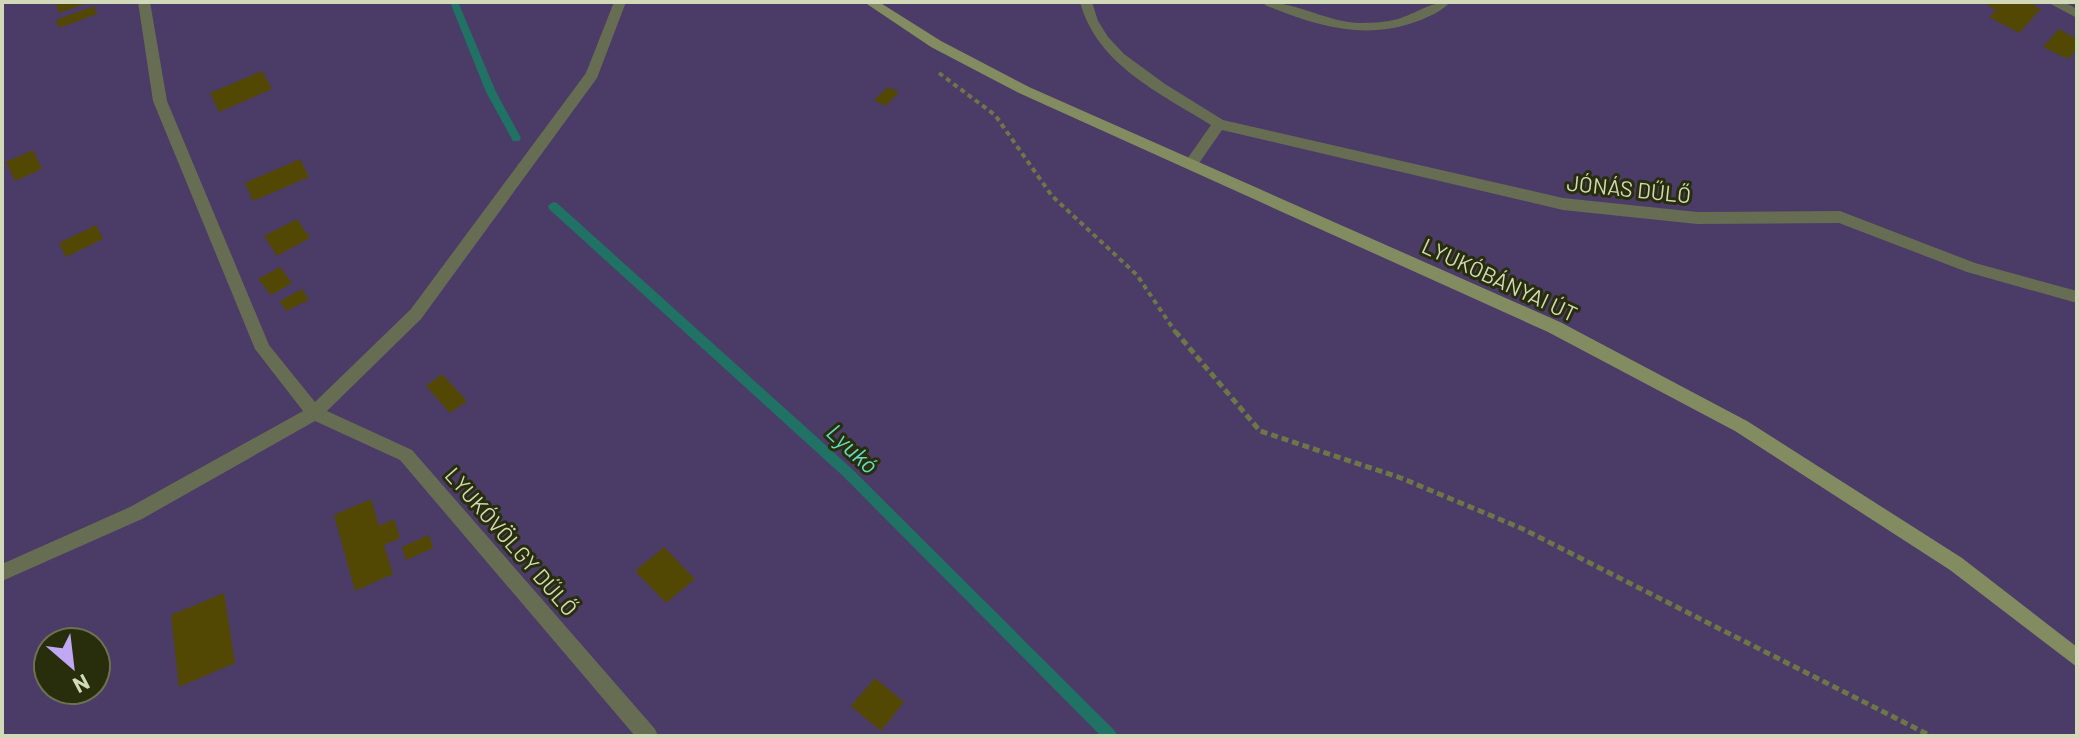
<svg xmlns="http://www.w3.org/2000/svg" width="2079" height="738" viewBox="0 0 2079 738" font-family="Barlow,sans-serif">
<style>
.green{fill:#4a3c67;fill-rule:evenodd}
.lines{fill:none;stroke-linecap:round;stroke-linejoin:round}
.stream{fill:#207364;fill-rule:evenodd}
.building{fill:#534803}
.path-far1{stroke:#6e7648;stroke-width:4;stroke-dasharray:5 4;stroke-linecap:butt}
.path{stroke:#6e7648;stroke-width:5;stroke-dasharray:7 4;stroke-linecap:butt}
.minor{fill:#676d52;fill-rule:evenodd}
.secondary{fill:#838c61;fill-rule:evenodd}
.labels{text-anchor:middle;dominant-baseline:central;stroke-width:6;stroke-linejoin:round;paint-order:stroke}
.street-label{font-size:22px;fill:#d1d9b8;stroke:#282e0b}
.water-label{font-size:24px;font-style:italic;fill:#65d9c2;stroke:#282e0b}
</style>
<rect width="100%" height="100%" fill="#313a04"/>
<path class="green" d="M2,2H2077V736H2ZM48,642H96V690H48Z"/>
<g class="lines">
<g class="stream">
<path d="M450,2H458L496,92L521,138L519,141H513L486,92Z"/>
<path d="M553,202L557,203L851,468L1115,731L1117,736H1101L843,476L549,209L548,206Z"/>
</g>
</g>
<g class="building">
<path d="M62,2H90L59,13L56,4Z"/>
<path d="M1990,2H2028L2041,9L2019,33L1989,17L1996,10L1987,5Z"/>
<path d="M94,6L97,14L59,28L56,20Z"/>
<path d="M2059,29L2077,39V49L2068,59L2043,47Z"/>
<path d="M262,71L272,89L219,112L210,93Z"/>
<path d="M888,87L899,92L886,106L874,100Z"/>
<path d="M33,150L42,169L15,181L6,162Z"/>
<path d="M300,159L309,177L253,201L245,183Z"/>
<path d="M297,219L310,238L277,256L264,236Z"/>
<path d="M96,225L103,239L66,257L59,243Z"/>
<path d="M280,267L292,283L271,295L258,279Z"/>
<path d="M302,289L309,300L286,311L280,301Z"/>
<path d="M442,374L467,401L450,413L426,386Z"/>
<path d="M371,499L379,526L394,519L400,538L384,545L393,574L355,591L334,515Z"/>
<path d="M429,535L433,548L406,560L402,547Z"/>
<path d="M664,547L695,579L666,603L635,571Z"/>
<path d="M224,593L235,663L179,687L171,615Z"/>
<path d="M875,678L904,702L881,731L851,706Z"/>
</g>
<g class="lines">
<path class="path-far1" d="M939,73L995,115L1052,196L1137,275L1176,333"/>
<path class="path" d="M1175,331L1260,431L1401,478L1523,529L1931,736"/>
<g class="minor">
<path d="M138,2H150L167,101L269,345L315,402L411,309L586,73L614,2H626L597,78L421,319L327,411L412,450L655,729L658,736H635L400,460L315,421L142,519L2,581V564L130,507L303,411L255,349L153,101Z"/>
<path d="M1080,2H1092L1098,21L1108,37L1124,54L1165,84L1223,120L1563,198L1697,212L1840,211L1975,263L2077,291V303L1967,272L1839,223L1697,224L1563,210L1222,130L1197,166L1192,167L1185,162L1211,125C1160,93 1097,65 1080,2Z"/>
<path d="M1264,2C1297,2 1326,22 1361,23C1373,23 1386,22 1398,19C1417,13 1430,2 1450,2C1442,11 1429,17 1418,21C1365,41 1316,26 1265,5Z"/>
<path d="M2047,2H2064L2077,9V18Z"/>
</g>
<path class="secondary" d="M864,2H879L941,41L1029,87L1560,322L1747,421L1962,558L2077,647V667L1950,570L1735,431L1548,332L1019,93L931,47Z"/>
</g>
<g class="labels">
<g class="street-label">
<text transform="translate(1629 188) rotate(6)">JÓNÁS DŰLŐ</text>
<text transform="translate(1500 279) rotate(25)">LYUKÓBÁNYAI ÚT</text>
<text transform="translate(512 541) rotate(49)">LYUKÓVÖLGY DŰLŐ</text>
</g>
<g class="water-label">
<text transform="translate(853 448) rotate(43)">Lyukó</text>
</g>
</g>
<rect width="2079" height="738" fill="none" stroke="#d1d9b8" stroke-width="8"/>
<g transform="translate(72 666) rotate(152)"><circle r="38" fill="#282e0b" stroke="#6c7250" stroke-width="2"/>
<path d="M0-6L14 30L0 20L-14 30Z" fill="#c0a8f4"/>
<text y="-12" font-size="22" font-weight="bold" text-anchor="middle" fill="#d1d9b8">N</text>
</g>
</svg>
